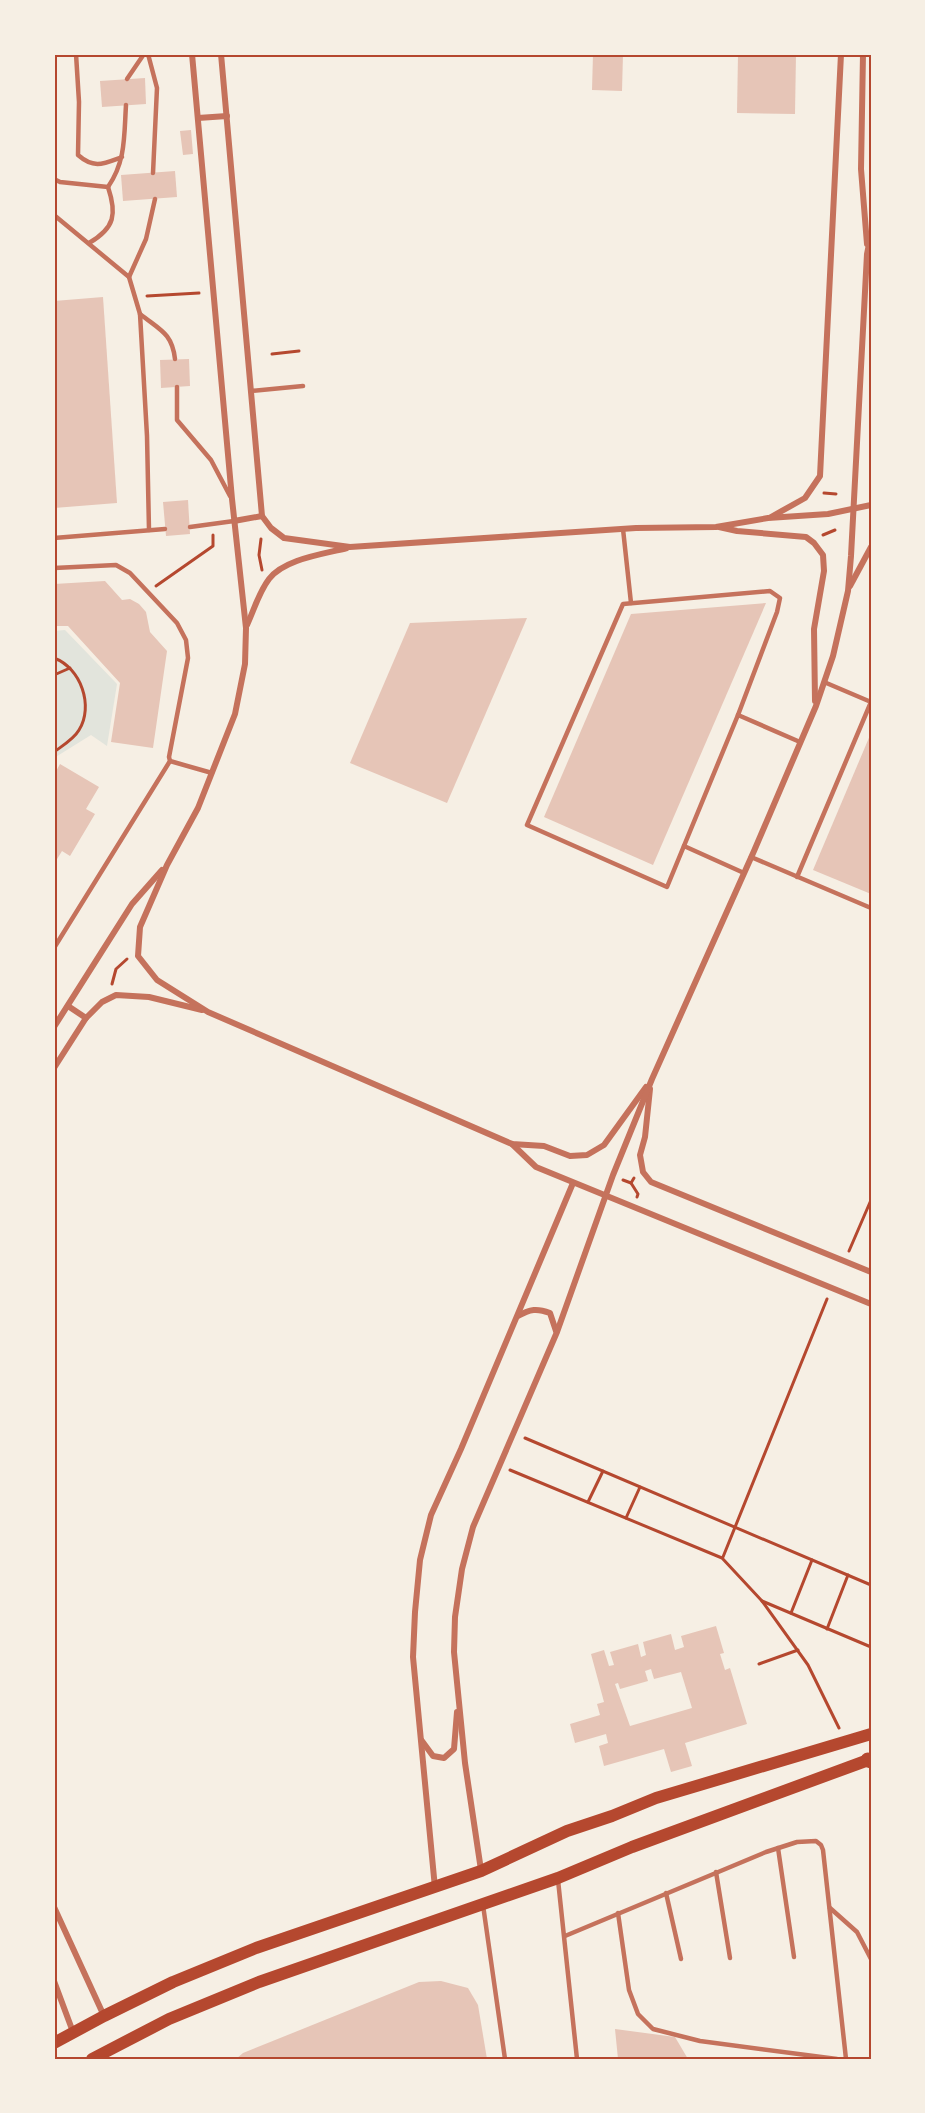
<svg xmlns="http://www.w3.org/2000/svg" width="925" height="2113" viewBox="0 0 925 2113" font-family="'Work Sans',sans-serif">
<style>
.green{fill:#e2e4dc}
.building{fill:#e6c5b7;fill-rule:evenodd}
.lines{fill:none;stroke-linecap:round;stroke-linejoin:round}
.path{stroke:#b5482f;stroke-width:3}
.service{stroke:#c5725c;stroke-width:4.5}
.minor{stroke:#c5725c;stroke-width:6}
.secondary{stroke:#b5482f;stroke-width:12}
.primary{stroke:#b5482f;stroke-width:15}
.neatline{fill:none;stroke:#b5482f;stroke-width:2}
</style>
<rect width="100%" height="100%" fill="#f6efe4"/>
<path class="green" d="M65,630L117,684L107,746L91,735L54,758V631Z"/>
<g class="building">
<path d="M593,54H623L622,91L592,90Z"/>
<path d="M738,54H796L795,114L737,113Z"/>
<path d="M145,78L146,104L102,107L100,81Z"/>
<path d="M191,130L193,154L183,155L180,131Z"/>
<path d="M175,171L177,197L123,201L121,175Z"/>
<path d="M103,297L117,503L54,508V301Z"/>
<path d="M189,359L190,386L161,388L160,360Z"/>
<path d="M188,500L190,534L166,536L163,502Z"/>
<path d="M105,581L122,600L130,599L139,604L146,612L150,632L167,651L153,748L111,742L120,683L68,626H54V584Z"/>
<path d="M766,603L653,865L544,817L631,614Z"/>
<path d="M527,618L447,803L350,763L410,623Z"/>
<path d="M871,733V894L813,870Z"/>
<path d="M60,764L99,787L86,809L95,814L70,856L62,851L54,864V775Z"/>
<path d="M716,1626L724,1653L720,1654L725,1670L730,1668L747,1724L685,1743L692,1766L671,1772L664,1749L604,1766L599,1746L608,1743L606,1734L575,1743L570,1724L600,1715L597,1704L604,1702L591,1654L604,1650L609,1666L614,1665L610,1652L638,1644L641,1657L646,1655L643,1642L671,1634L675,1650L684,1647L681,1636ZM651,1669L654,1679L681,1672L692,1708L630,1726L615,1684L618,1683L620,1689L648,1681L645,1671Z"/>
<path d="M441,1981L468,1988L478,2005L487,2059H236L243,2053L419,1982Z"/>
<path d="M615,2029L675,2037L688,2059H618Z"/>
</g>
<g class="lines">
<g class="path">
<path d="M147,296L199,293"/>
<path d="M272,354L299,351"/>
<path d="M824,493L836,494"/>
<path d="M823,535L835,530"/>
<path d="M261,539L259,555L262,570"/>
<path d="M156,586L213,546V535"/>
<path d="M54,658C81,668 94,706 79,730C74,739 62,746 54,752"/>
<path d="M54,675L70,668"/>
<path d="M112,984L116,969L127,959"/>
<path d="M623,1180L631,1183L634,1178"/>
<path d="M631,1183L638,1194L637,1197"/>
<path d="M849,1251L871,1200"/>
<path d="M525,1438L871,1585"/>
<path d="M510,1470L722,1558L762,1601L808,1665L839,1728"/>
<path d="M588,1502L603,1471"/>
<path d="M626,1518L640,1487"/>
<path d="M723,1557L827,1299"/>
<path d="M762,1601L871,1647"/>
<path d="M791,1613L812,1560"/>
<path d="M827,1629L848,1575"/>
<path d="M759,1664L798,1650"/>
</g>
<g class="service">
<path d="M76,54L79,102L78,155C94,169 103,164 122,157"/>
<path d="M148,54L157,88L153,173"/>
<path d="M127,79L144,54"/>
<path d="M54,179L60,182L108,187"/>
<path d="M108,187C126,161 124,136 126,105"/>
<path d="M54,215L129,277"/>
<path d="M89,243C115,228 117,214 108,187"/>
<path d="M140,314C160,330 172,333 175,359"/>
<path d="M177,387V420L211,460L230,496"/>
<path d="M251,391L303,386"/>
<path d="M190,527L234,521"/>
<path d="M623,529L631,603"/>
<path d="M149,530L147,436L140,314L129,277L146,239L155,199"/>
<path d="M54,538L165,529"/>
<path d="M54,568L116,565L130,573L177,623L186,640L188,658L169,757L170,761L54,948"/>
<path d="M770,591L780,598L777,612L738,715L667,887L527,825L623,604Z"/>
<path d="M824,682L871,702"/>
<path d="M738,715L800,742"/>
<path d="M170,761L212,773"/>
<path d="M684,846L744,873"/>
<path d="M751,857L871,908"/>
<path d="M797,877L871,702"/>
<path d="M778,1848L794,1957"/>
<path d="M716,1872L730,1958"/>
<path d="M558,1880L577,2059"/>
<path d="M666,1893L681,1959"/>
<path d="M483,1905L505,2059"/>
<path d="M830,1908L857,1932L871,1959"/>
<path d="M618,1913L629,1990L638,2014L653,2029L700,2041L837,2059"/>
<path d="M565,1936L766,1852L797,1842L816,1841L821,1845L823,1850L846,2059"/>
</g>
<g class="minor">
<path d="M192,54L232,499L246,628L245,664L235,714L198,808L167,865L140,927L138,956L157,980L208,1012L512,1144L544,1146L570,1156L587,1155L604,1145L646,1087"/>
<path d="M221,54L262,516L271,528L284,538L350,547L636,528L716,527L768,518L828,514L871,505"/>
<path d="M863,54L861,169L867,244"/>
<path d="M198,118L227,116"/>
<path d="M771,517L805,498L820,476L841,54"/>
<path d="M234,521L262,516"/>
<path d="M719,527L737,531L806,537L814,543L823,555L824,571L814,629L815,701"/>
<path d="M850,586L871,547"/>
<path d="M247,625C254,610 259,592 269,579C284,559 324,554 347,548"/>
<path d="M68,1006L86,1018"/>
<path d="M54,1027L132,904L162,870"/>
<path d="M54,1068L86,1018L102,1002L116,995L149,997L202,1010"/>
<path d="M650,1089L645,1137L640,1155L643,1172L651,1182L871,1272"/>
<path d="M512,1144L536,1167L871,1304"/>
<path d="M518,1316C530,1309 537,1308 550,1313L556,1331"/>
<path d="M422,1741L433,1756L444,1758L454,1749L457,1712"/>
<path d="M481,1870L465,1763L454,1652L455,1617L462,1569L473,1527L557,1332L613,1175L652,1079L754,851L816,706L833,656L848,591L851,556L867,254L871,234"/>
<path d="M435,1888L413,1657L415,1612L420,1560L431,1515L461,1449L573,1183"/>
<path d="M54,1907L104,2016"/>
<path d="M54,1981L73,2032"/>
</g>
<g class="secondary">
<path d="M54,2043L104,2016L173,1982L256,1948L481,1871L567,1831L612,1816L656,1798L871,1734"/>
<path d="M92,2059L169,2019L259,1982L558,1878L632,1847L871,1759"/>
</g>
<path class="primary" d="M868,1760L871,1761"/>
</g>
<rect width="925" height="2113" fill="none" stroke="#f6efe4" stroke-width="111"/>
<rect x="56" y="56" width="814" height="2002" class="neatline"/>
</svg>
